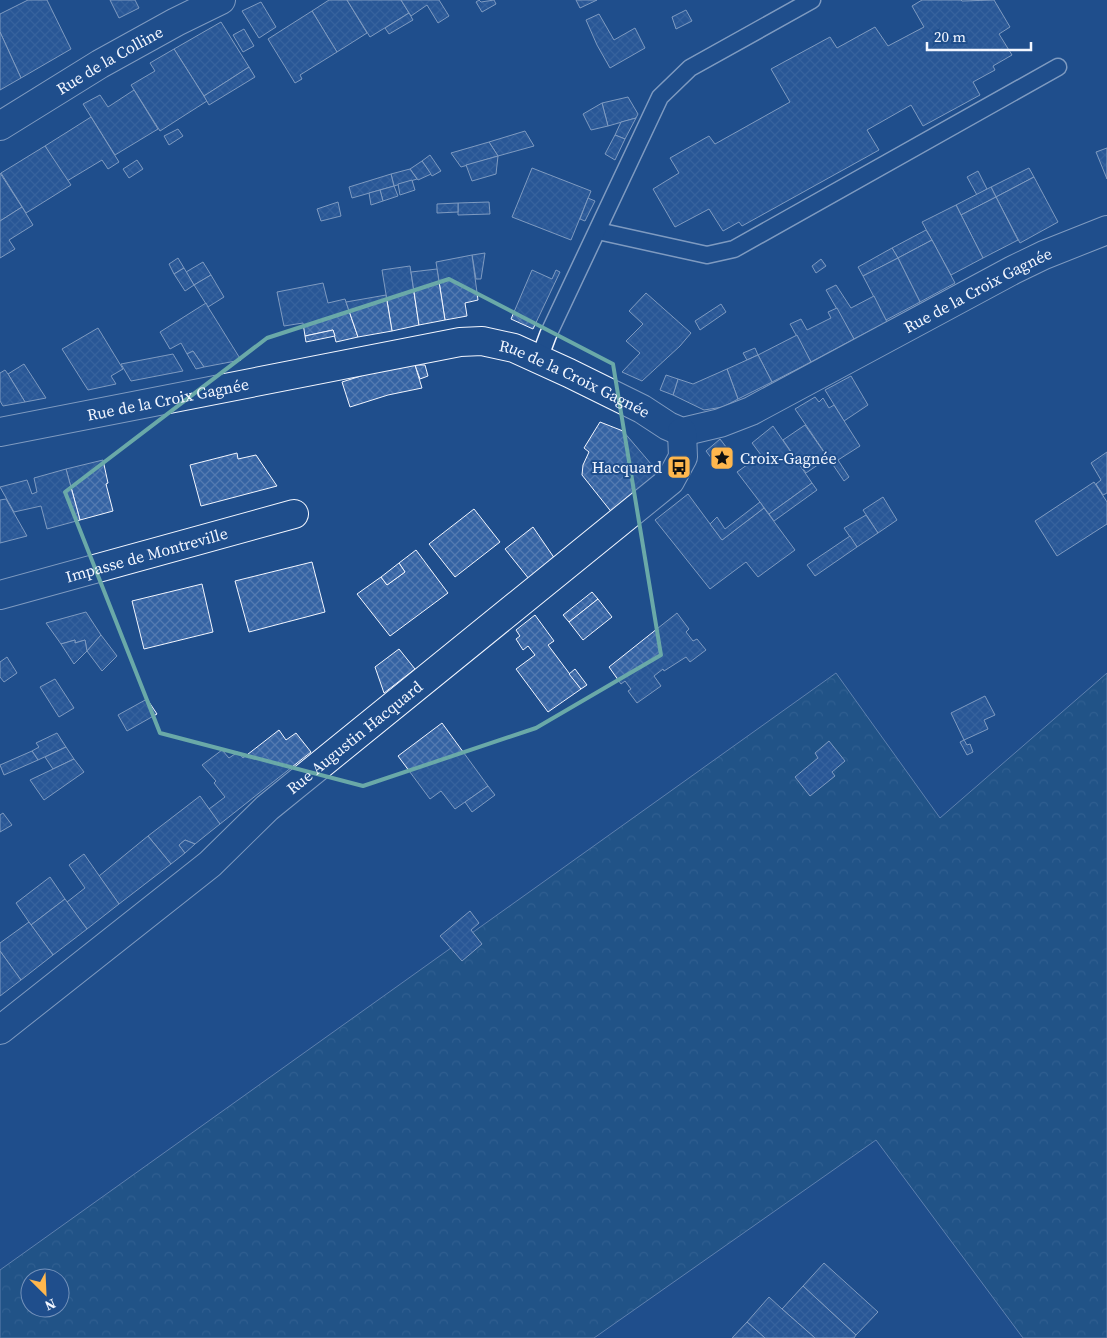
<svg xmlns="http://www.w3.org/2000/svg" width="1107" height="1338" viewBox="0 0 1107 1338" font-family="'Source Serif 4',serif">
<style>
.forest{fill:url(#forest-crowns);stroke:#a8bbd7;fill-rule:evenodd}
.building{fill:url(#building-cross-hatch);stroke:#f2f6ff}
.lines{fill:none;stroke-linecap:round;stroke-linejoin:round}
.lane-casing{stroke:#f2f6ff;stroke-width:19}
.street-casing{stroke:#f2f6ff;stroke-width:30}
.lane{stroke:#1f4e8c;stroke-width:16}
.street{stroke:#1f4e8c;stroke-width:28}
.marked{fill:none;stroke:#6aa9a8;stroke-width:4;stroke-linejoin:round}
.labels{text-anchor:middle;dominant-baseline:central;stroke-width:4;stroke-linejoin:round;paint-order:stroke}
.street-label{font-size:16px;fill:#f2f6ff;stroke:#1f4e8c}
.poi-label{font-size:16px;fill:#f2f6ff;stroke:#1f4e8c;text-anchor:start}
</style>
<defs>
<pattern id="forest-crowns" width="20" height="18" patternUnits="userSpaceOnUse" patternTransform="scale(1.25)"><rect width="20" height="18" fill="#245a82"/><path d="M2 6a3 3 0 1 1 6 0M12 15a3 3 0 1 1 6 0" fill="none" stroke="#447295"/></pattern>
<pattern id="building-cross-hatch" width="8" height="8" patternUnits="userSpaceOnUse" patternTransform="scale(1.25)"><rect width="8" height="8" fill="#3563a3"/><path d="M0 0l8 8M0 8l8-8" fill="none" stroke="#537ab1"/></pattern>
</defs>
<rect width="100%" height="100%" fill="#1f4e8c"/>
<path class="forest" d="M836,673L940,818L1107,673V1338H1023L876,1140L594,1338H0V1270ZM30,1278H60V1308H30Z"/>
<g class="building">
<path d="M28,0H47L71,49L21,78L0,32V14Z"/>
<path d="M110,0H135L139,8L119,18Z"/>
<path d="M329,0H347L367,33L337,52L312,11Z"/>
<path d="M347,0H401L409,13L370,37Z"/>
<path d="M401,0H439L449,16L438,23L427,5L411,16Z"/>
<path d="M479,0L481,2L494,0L496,4L482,12L476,2Z"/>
<path d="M576,0H597L580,8Z"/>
<path d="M922,0H961L962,1L994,0L1010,27L999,34L1012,55L993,66L995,70L973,82L980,95L923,126L911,105L867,130L879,150L742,226L739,222L723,231L709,209L675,227L653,189L679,173L670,158L709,136L715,144L790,102L771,69L830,37L837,48L875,27L888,46L924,27L912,6Z"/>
<path d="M261,2L276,27L259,38L242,11Z"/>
<path d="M686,10L692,21L676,29L672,17Z"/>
<path d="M312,11L337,52L300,75L302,79L295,83L268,39Z"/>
<path d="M409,13L413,20L389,34L385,28Z"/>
<path d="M599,14L614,40L635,28L645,48L610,68L597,45L586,20Z"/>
<path d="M221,22L249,67L204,96L174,49Z"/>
<path d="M244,29L254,46L243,52L233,35Z"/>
<path d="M0,32L21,78L0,90Z"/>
<path d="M174,49L207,101L160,131L131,85L155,71L150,63Z"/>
<path d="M249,67L255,77L209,105L204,96Z"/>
<path d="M134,90L158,129L115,155L83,104L100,95L108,107Z"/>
<path d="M628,97L638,114L636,118L608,126L602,103Z"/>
<path d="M602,103L608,126L591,130L583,114Z"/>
<path d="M91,117L119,162L108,169L102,160L67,181L45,146Z"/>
<path d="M636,118L625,139L615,135L621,122Z"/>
<path d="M178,129L183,136L169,145L164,136Z"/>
<path d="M525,131L534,146L498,156L489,142Z"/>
<path d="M615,135L625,139L615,160L605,154Z"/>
<path d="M489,142L498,156L461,167L451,153Z"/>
<path d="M45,146L71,185L26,213L1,173Z"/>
<path d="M1107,148V179L1096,152Z"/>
<path d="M430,155L441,171L432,176L422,161Z"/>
<path d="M498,156L496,174L472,181L466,165Z"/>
<path d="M137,160L143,169L129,178L123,169Z"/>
<path d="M422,161L431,174L418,180L410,169Z"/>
<path d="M532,168L591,191L571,240L512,217Z"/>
<path d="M1029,168L1034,177L996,197L991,187Z"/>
<path d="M410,169L417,179L394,186L391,174Z"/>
<path d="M978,171L987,189L977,195L967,177Z"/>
<path d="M0,173L22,207L0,221Z"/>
<path d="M391,174L394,186L352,198L349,187Z"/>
<path d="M1034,177L1058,222L1020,243L996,197Z"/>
<path d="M412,180L415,190L400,195L398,184Z"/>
<path d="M394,186L398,196L383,201L380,190Z"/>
<path d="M991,187L996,197L961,215L956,205Z"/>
<path d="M380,190L383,201L371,205L369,193Z"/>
<path d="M996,197L1018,240L983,258L961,215Z"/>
<path d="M588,198L595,201L585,221L580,219Z"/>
<path d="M338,202L341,216L321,221L317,209Z"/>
<path d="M489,202L490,214L458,215V203Z"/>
<path d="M458,203V212L437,213V204Z"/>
<path d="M956,205L983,258L951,275L922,222Z"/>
<path d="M22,207L33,225L9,240L15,249L0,258V221Z"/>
<path d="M926,230L932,240L898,258L892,248Z"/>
<path d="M932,240L955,283L920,302L898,258Z"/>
<path d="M892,248L898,258L863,276L858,267Z"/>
<path d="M485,253L481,279H476L472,255Z"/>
<path d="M472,255L478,300L465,303L467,316L445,320L436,262Z"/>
<path d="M178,258L184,268L174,274L169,264Z"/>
<path d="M898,258L920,302L886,320L863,276Z"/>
<path d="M821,259L826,266L816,273L812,266Z"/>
<path d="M203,262L211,275L194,285L186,272Z"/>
<path d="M410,266L419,325L392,331L382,270Z"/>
<path d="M184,268L194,285L185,291L174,274Z"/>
<path d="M437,269L445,320L419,325L411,272Z"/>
<path d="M532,270L552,279L556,270L560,272L533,329L511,319Z"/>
<path d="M211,275L224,297L208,307L194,285Z"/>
<path d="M323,283L328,303L345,299L358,337L336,342L333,330L305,336L303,323L284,326L277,292Z"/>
<path d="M836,285L851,308L874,296L887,322L854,339L826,290Z"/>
<path d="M646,293L691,333L680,346L642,381L622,372L640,353L626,341L643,324L629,311Z"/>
<path d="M386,295L392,331L358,337L346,302Z"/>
<path d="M206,303L208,307L241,360L204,367L193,351L187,354L181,343L170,349L160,332Z"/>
<path d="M721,304L726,312L700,330L695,321Z"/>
<path d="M837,308L854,339L811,362L790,324L801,319L807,330L831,318L828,312Z"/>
<path d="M98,328L123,369L111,376L116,384L88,390L62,349Z"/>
<path d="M333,330L335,336L306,342L305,336Z"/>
<path d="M797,335L811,362L772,382L758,355Z"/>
<path d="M755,348L758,355L747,360L743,353Z"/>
<path d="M193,351L204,367L196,369L187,354Z"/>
<path d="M173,354L183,371L131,381L121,364Z"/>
<path d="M758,355L772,382L738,399L727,369Z"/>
<path d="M24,364L46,398L25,402L8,374Z"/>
<path d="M415,365L422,388L388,395L350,407L342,382L383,369Z"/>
<path d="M415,365H425L428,376L420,379Z"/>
<path d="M727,369L738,399L723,407L704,410L673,395L678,379L693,384Z"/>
<path d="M5,370L8,374L25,402L3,406L0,401V373Z"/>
<path d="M666,375L678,379L673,395L660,390Z"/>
<path d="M851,376L868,405L844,421L825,390Z"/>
<path d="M815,397L819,402L823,398L829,408L834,405L860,446L838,460L849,477L844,481L795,409Z"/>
<path d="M600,422L623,431L657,471L655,481L613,514L582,475L583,465L589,452L584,448Z"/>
<path d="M805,425L828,458L806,473L783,440Z"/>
<path d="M773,426L812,483L769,514L737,472L761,455L752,443Z"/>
<path d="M720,439L733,456L718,467L706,451Z"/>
<path d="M1107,452V493L1103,495L1096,484L1101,480L1091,463Z"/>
<path d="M237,453L238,459L256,455L277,486L201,506L190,465Z"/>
<path d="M103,460L108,483L106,484L113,511L80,520L66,469Z"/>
<path d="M66,469L80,520L47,529L41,506L14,512L0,487L27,480L32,494L37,492L34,478Z"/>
<path d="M1094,482L1107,502V524L1057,556L1035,521Z"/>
<path d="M812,483L817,490L774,521L769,514Z"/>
<path d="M688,494L722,540L764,508L795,550L758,577L746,562L710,589L655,520Z"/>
<path d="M883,497L897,520L878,533L863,510Z"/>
<path d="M6,499L27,536L0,543V500Z"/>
<path d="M760,502L764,508L722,540L710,524L717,517L725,529Z"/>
<path d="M474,509L500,542L455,577L429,544Z"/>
<path d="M866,515L878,533L857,547L844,528Z"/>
<path d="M533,527L555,559L529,579L505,549Z"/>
<path d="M850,536L857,547L815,576L807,565Z"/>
<path d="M416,550L448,593L390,636L357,594L381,577L387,585L405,572L399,563Z"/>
<path d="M312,562L325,612L249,632L235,581Z"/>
<path d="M399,563L405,572L387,585L381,577Z"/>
<path d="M202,584L213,632L144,649L132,601Z"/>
<path d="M592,592L598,599L569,622L563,615Z"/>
<path d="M598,599L612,617L583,640L569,622Z"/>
<path d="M86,612L101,635L87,651L85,640L75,643V640L61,644L46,623Z"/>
<path d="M677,613L689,629L686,632L693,641L697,639L706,650L690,662L686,657L664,671L663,669L654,676L661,686L637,703L628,691L631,689L625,681L621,684L609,667Z"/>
<path d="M535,615L554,641L548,645L581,689L548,712L516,669L535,655L528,646L523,650L516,639L520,636L516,630Z"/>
<path d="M101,635L117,656L102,671L87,651Z"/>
<path d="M75,640V643L85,640L87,651L74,664L61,644Z"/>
<path d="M399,649L415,669L384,693L375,667Z"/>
<path d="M7,657L17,673L4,682L0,677V662Z"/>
<path d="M575,669L587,685L581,689L569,674Z"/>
<path d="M55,679L74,708L59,717L40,687Z"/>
<path d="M985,696L995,715L984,720L988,729L964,740L951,713Z"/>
<path d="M147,699L157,714L127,731L118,715Z"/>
<path d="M442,723L488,786L455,809L441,791L430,799L398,756Z"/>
<path d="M279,730L286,740L296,733L311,752L220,824L209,809L225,797L214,783L216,781L202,765L222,750L229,758L238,752L243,758Z"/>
<path d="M57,733L66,747L38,760L32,751L39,747L36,743Z"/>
<path d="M964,740L967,745L970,744L973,752L967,755L960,742Z"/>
<path d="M829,741L845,761L832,772L835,776L810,796L795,777L818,758L815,753Z"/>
<path d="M66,747L74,759L53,769L45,757Z"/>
<path d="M32,751L38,760L4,775L0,765Z"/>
<path d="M74,759L84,772L44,800L30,780Z"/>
<path d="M488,786L495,795L472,812L465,802Z"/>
<path d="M200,796L220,824L195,844L185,840L179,845L185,853L171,864L148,836Z"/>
<path d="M3,813L12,825L0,832V815Z"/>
<path d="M148,836L171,864L119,904L99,876Z"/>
<path d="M185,840L195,844L185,853L179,845Z"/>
<path d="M84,854L119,904L87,929L67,902L85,888L69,865Z"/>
<path d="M50,877L65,899L31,925L16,903Z"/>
<path d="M65,899L87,929L53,955L31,925Z"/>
<path d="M470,911L479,923L471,930L482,944L462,961L440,936Z"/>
<path d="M29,922L53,955L21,980L0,951V943Z"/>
<path d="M0,951L21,980L0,996Z"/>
<path d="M824,1263L878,1312L856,1335L803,1286Z"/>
<path d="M803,1286L856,1335L854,1338H815L782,1309Z"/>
<path d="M769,1297L782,1309L815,1338H765L747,1322Z"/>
<path d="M747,1322L765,1338H732Z"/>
</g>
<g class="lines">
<g class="lane-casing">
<g id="lane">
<path d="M598,231L707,255L734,249L1058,67"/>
<path d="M539,359L548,335L660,97L690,68L812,0"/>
</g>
</g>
<g class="street-casing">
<g id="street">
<path id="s1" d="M0,126L100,64L176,22L221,0"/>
<path id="s2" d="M0,432L460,342L482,341L514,348L569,373L642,409L668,426L682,432L720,423L751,411L1013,270L1044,255L1107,230"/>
<path id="s3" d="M0,595L294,514"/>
<path id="s4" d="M0,1030L210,864L267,808L670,481L683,457L682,432"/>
</g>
</g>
<use href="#lane" class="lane"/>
<use href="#street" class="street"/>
</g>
<path d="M0 0H1107V1338H0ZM449,279L613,364L661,655L536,728L363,786L160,733L65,492L267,338Z" fill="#1f4e8c" fill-opacity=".55" fill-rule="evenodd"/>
<path class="marked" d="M449,279L613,364L661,655L536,728L363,786L160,733L65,492L267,338Z"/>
<defs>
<g id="sight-square" transform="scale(1.25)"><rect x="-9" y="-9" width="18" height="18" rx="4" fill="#ffb74d" stroke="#1f4e8c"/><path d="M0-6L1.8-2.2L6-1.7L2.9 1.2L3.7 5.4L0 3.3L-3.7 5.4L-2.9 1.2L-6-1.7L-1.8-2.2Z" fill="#111"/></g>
<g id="bus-square" transform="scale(1.25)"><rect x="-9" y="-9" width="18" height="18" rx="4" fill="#ffb74d" stroke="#1f4e8c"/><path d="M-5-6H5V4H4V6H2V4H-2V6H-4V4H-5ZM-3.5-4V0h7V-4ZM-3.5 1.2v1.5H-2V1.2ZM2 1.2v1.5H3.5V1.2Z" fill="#111"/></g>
</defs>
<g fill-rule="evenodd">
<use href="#sight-square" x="722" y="458"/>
<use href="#bus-square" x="679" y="467"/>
</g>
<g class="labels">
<g class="street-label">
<text stroke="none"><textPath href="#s1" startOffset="128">Rue de la Colline</textPath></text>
<text stroke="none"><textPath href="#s2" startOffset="1041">Rue de la Croix Gagnée</textPath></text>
<text stroke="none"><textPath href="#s2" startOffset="591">Rue de la Croix Gagnée</textPath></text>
<text stroke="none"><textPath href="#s2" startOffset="171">Rue de la Croix Gagnée</textPath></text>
<text stroke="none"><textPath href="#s3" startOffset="152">Impasse de Montreville</textPath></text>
<text stroke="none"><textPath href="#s4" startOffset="460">Rue Augustin Hacquard</textPath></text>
</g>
<g class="poi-label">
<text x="740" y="458">Croix-Gagnée</text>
<text x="662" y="467" text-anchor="end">Hacquard</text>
</g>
</g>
<g transform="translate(45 1293) rotate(156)"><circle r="24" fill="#1f4e8c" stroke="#7391ba"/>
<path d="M0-4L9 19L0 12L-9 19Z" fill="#ffb74d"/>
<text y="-8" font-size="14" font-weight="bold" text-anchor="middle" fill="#f2f6ff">N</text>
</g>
<path d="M927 42v8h104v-8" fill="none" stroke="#f2f6ff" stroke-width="2.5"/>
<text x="934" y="42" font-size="15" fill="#f2f6ff" stroke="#1f4e8c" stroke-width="4" paint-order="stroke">20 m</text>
</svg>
